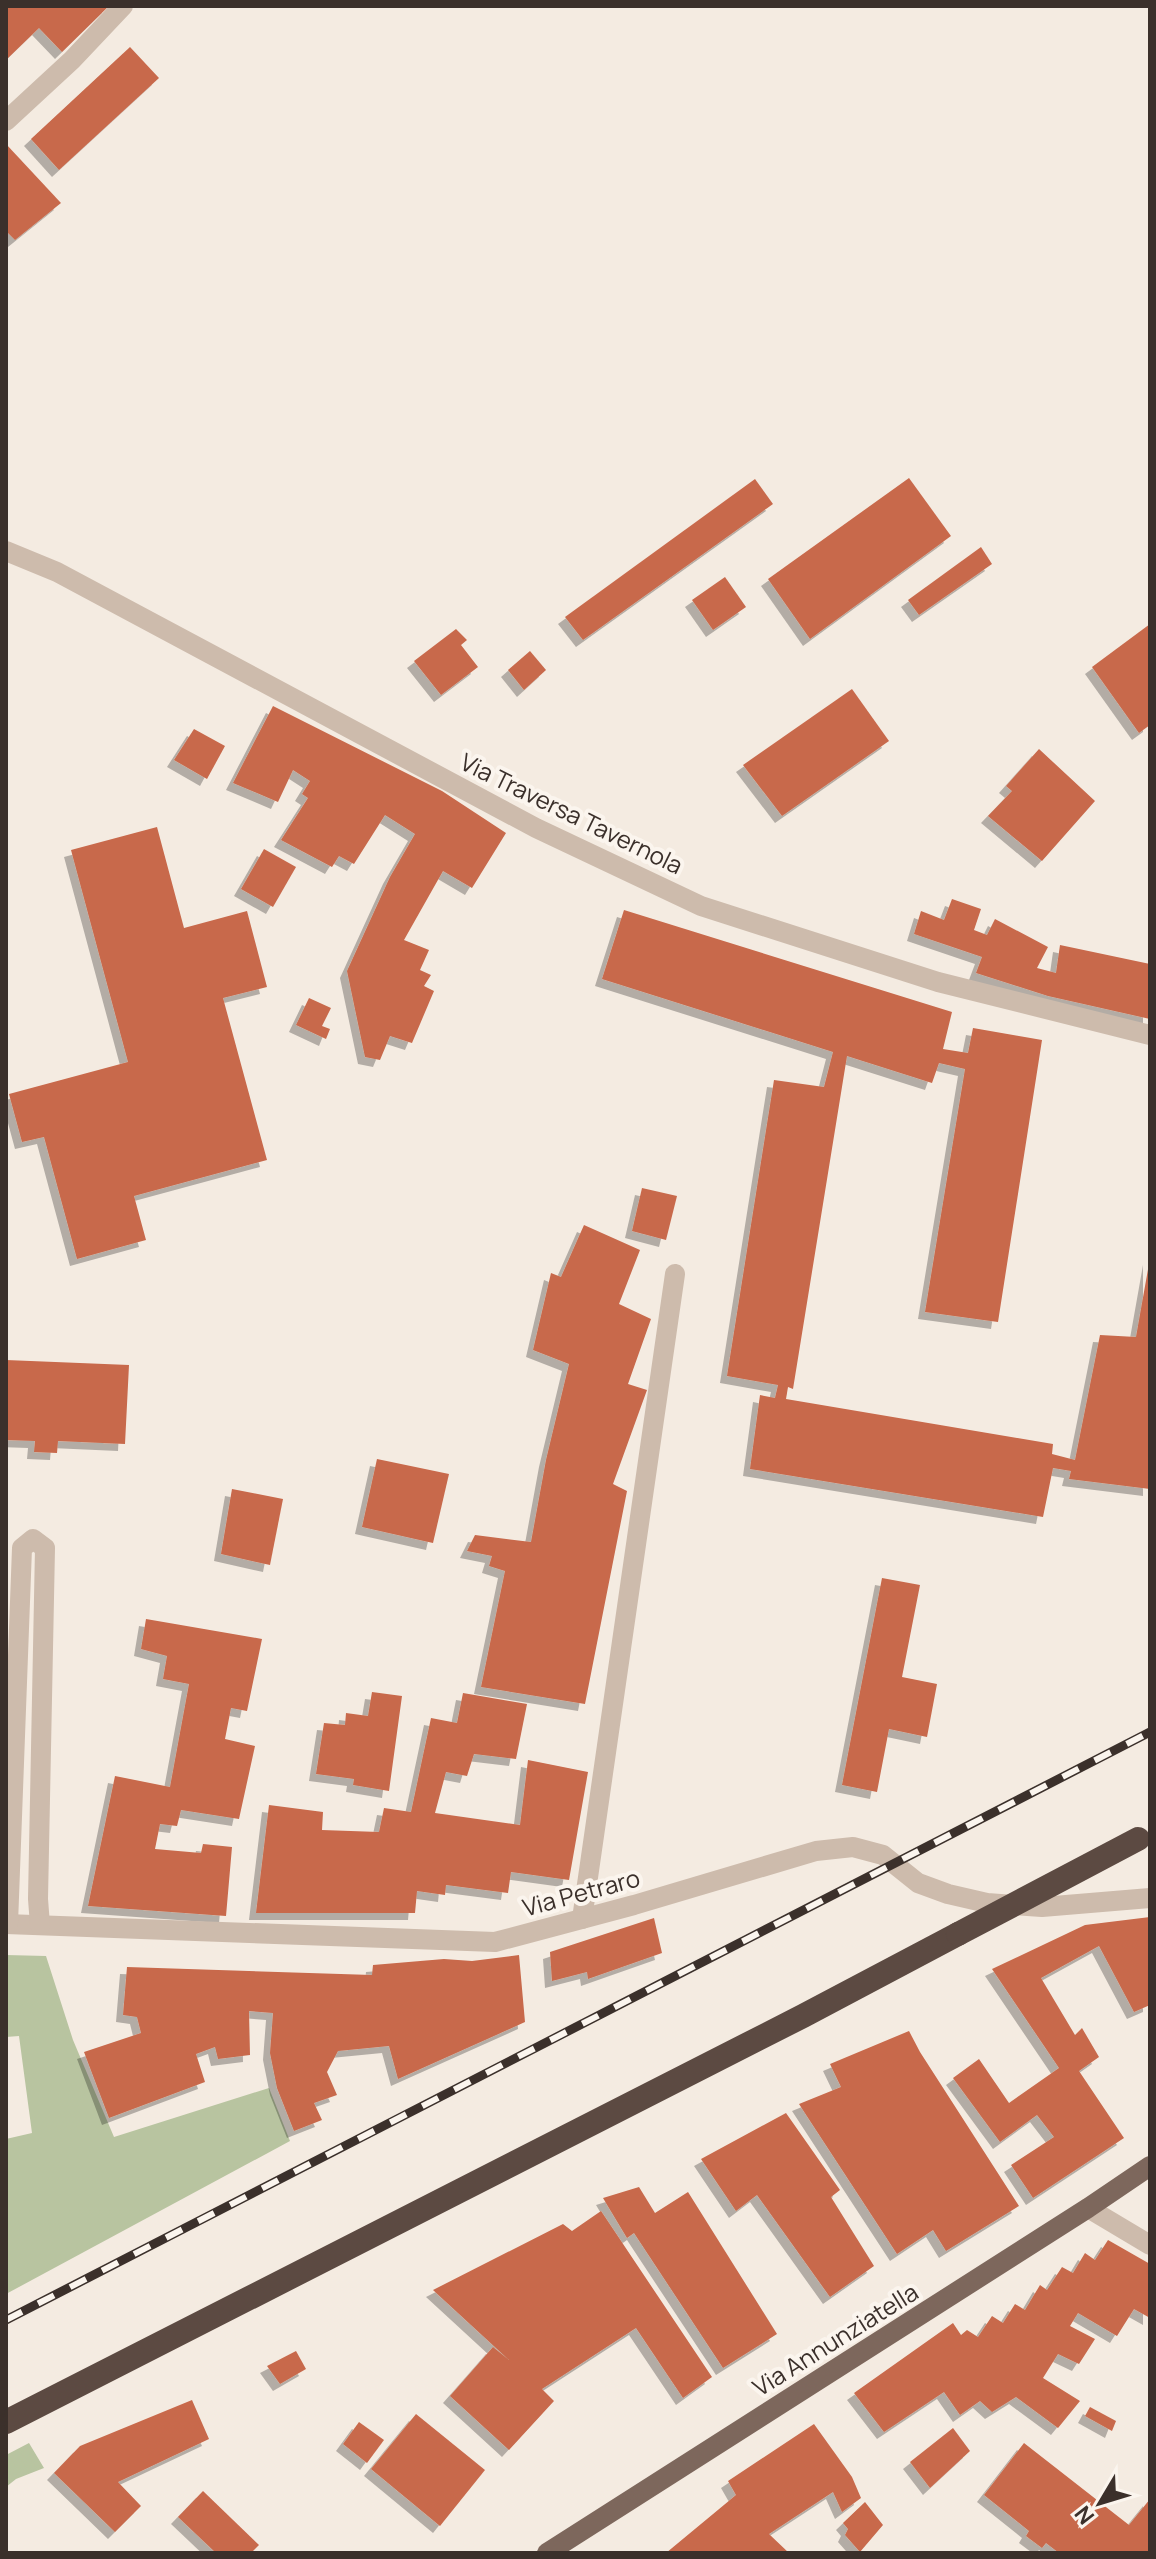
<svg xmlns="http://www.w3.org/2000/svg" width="1156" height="2559" viewBox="0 0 1156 2559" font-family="Manrope,sans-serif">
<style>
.green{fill:#b8c4a0}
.building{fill:#c8694b;filter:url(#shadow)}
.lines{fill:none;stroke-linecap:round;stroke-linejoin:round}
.minor{stroke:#cdbbac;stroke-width:20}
.major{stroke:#7d675c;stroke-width:20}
.highway{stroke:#5c4a42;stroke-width:24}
.rail-casing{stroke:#3b302b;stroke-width:9}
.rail{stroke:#fbf5ee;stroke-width:6;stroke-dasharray:18;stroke-linecap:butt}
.highway-bridge{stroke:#5c4a42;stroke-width:24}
.labels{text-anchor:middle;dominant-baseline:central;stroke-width:8;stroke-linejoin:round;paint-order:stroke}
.street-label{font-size:24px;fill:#3b302b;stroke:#fbf5ee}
</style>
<defs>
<filter id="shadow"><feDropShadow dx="-7" dy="7" stdDeviation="0" flood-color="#0004"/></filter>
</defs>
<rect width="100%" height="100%" fill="#f4ebe1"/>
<g class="green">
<path d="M6,1955L46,1956L73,2040L114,2137L269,2088L290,2141L6,2294V2139L32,2133L19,2036L6,2037Z"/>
<path d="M29,2443L44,2468L16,2479L6,2487V2455Z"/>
</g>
<g class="building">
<path d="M6,6H109L62,52L39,28L6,60Z"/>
<path d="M130,47L159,78L59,170L31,139Z"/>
<path d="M6,144L61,203L15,240L6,231Z"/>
<path d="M909,478L951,536L810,639L768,579Z"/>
<path d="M755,479L773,504L583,640L565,617Z"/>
<path d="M981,547L992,564L919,615L908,600Z"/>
<path d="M725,577L746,607L713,630L692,600Z"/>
<path d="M1150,624V725L1139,733L1092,667Z"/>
<path d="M456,629L467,640L461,645L478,667L441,695L414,661Z"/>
<path d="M530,651L546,670L524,690L508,670Z"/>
<path d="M852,689L889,741L782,816L743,765Z"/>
<path d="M273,706L442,791L506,833L472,888L443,871L404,940L429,950L420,970L431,975L424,986L434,991L412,1043L390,1036L380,1060L365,1057L347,971L390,877L415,834L385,815L354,864L339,856L332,867L281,840L308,798L302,794L310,781L293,770L278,802L233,783Z"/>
<path d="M194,729L225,746L207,779L174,760Z"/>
<path d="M1039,749L1095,801L1042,861L988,816L1012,791L1006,786Z"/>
<path d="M157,827L184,928L247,911L267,987L223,998L267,1160L134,1196L146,1240L77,1259L44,1137L22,1142L9,1094L128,1062L71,850Z"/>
<path d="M264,849L296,867L273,907L241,889Z"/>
<path d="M952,899L981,909L974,930L987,935L995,919L1048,947L1037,968L1056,973L1060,945L1150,964V1019L1048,996L976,973L982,957L914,934L921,911L944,920Z"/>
<path d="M624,910L952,1012L943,1049L968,1053L973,1028L1042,1040L998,1322L925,1312L965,1069L939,1063L932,1083L847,1056L793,1389L788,1387L786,1399L1053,1444L1052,1454L1075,1460L1100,1335L1136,1337L1150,1258V1489L1069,1479L1071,1471L1053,1468L1043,1517L750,1469L760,1395L775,1398L778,1385L727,1376L774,1080L824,1087L833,1052L602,979Z"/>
<path d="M309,998L331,1008L322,1026L330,1029L326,1039L296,1025Z"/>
<path d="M642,1188L677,1196L666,1240L632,1231Z"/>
<path d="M584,1225L640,1250L619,1304L651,1319L628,1384L647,1390L613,1484L627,1491L585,1704L481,1687L505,1571L489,1566L492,1556L467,1551L475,1535L531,1542L546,1460L569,1364L533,1350L551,1273L561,1277Z"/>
<path d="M6,1360L129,1365L125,1444L58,1441L57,1453L34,1452L35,1441L6,1440Z"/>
<path d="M377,1459L449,1474L433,1543L362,1527Z"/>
<path d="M232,1489L283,1499L270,1565L221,1554Z"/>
<path d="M882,1578L920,1585L902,1677L937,1684L927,1737L889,1729L877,1792L842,1785Z"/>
<path d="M146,1619L262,1639L247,1711L231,1708L225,1739L255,1746L239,1819L181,1810L177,1826L160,1824L155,1849L201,1853L203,1844L232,1847L226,1916L88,1906L115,1776L170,1787L189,1684L163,1679L167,1656L141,1649Z"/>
<path d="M372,1692L402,1696L389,1791L353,1785L354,1779L316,1774L324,1723L345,1725L346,1713L368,1716Z"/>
<path d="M463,1693L527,1704L516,1759L474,1754L467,1776L446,1772L435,1813L520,1825L528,1760L588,1772L569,1880L511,1872L508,1893L446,1885L445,1895L417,1891L415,1913H256L269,1805L323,1812L322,1830L379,1832L384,1808L411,1812L431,1718L457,1723Z"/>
<path d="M1150,1917V2005L1134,2012L1099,1946L1041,1978L1075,2035L1082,2028L1099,2057L1079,2071L1124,2138L1033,2198L1011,2165L1054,2137L1037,2115L1000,2142L953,2078L979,2059L1009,2103L1059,2068L992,1969L1085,1925Z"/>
<path d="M654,1918L662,1953L588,1979L587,1972L552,1981L550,1952Z"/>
<path d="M519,1955L525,2022L398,2079L389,2046L338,2051L327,2072L337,2095L314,2103L322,2120L294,2131L277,2088L270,2053L273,2013L249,2011L250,2055L218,2059L215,2047L196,2054L205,2082L109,2118L84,2052L141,2033L137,2017L123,2015L127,1967L372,1975L373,1965L444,1959L472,1961Z"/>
<path d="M909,2031L920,2052L1019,2206L946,2251L933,2230L897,2254L799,2104L841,2087L830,2064Z"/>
<path d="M786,2113L840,2190L831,2197L874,2266L830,2297L757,2195L736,2211L701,2159Z"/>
<path d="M639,2187L655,2213L688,2192L777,2334L723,2368L634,2233L627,2238L603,2198Z"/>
<path d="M601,2211L712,2377L683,2398L636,2328L542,2389L554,2401L509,2450L450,2396L493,2347L509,2360L433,2290L563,2224L572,2231Z"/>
<path d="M1108,2240L1150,2264V2318L1134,2309L1117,2336L1078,2313L1070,2326L1095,2339L1079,2364L1058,2354L1043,2378L1080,2401L1058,2428L1016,2397L992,2412L980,2401L960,2415L944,2392L884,2432L854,2393L953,2323L961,2335L967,2330L978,2337L992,2316L1003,2323L1015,2304L1025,2310L1040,2285L1047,2290L1062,2267L1073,2273L1085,2253L1095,2260Z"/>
<path d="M296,2351L306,2369L280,2384L267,2366Z"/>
<path d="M192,2400L209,2439L118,2482L141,2506L115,2532L54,2473L80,2446Z"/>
<path d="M1090,2407L1116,2421L1112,2431L1085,2416Z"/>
<path d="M416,2414L485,2470L440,2526L371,2469Z"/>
<path d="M359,2422L384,2440L367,2463L343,2444Z"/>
<path d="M814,2424L852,2477L861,2498L842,2512L833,2492L769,2534L789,2553H666L736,2495L728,2481Z"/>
<path d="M953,2428L970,2451L930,2488L910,2462Z"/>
<path d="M1024,2443L1129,2525L1150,2499V2553H1059L1046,2543L1042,2548L1026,2536L1029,2531L984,2495Z"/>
<path d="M203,2491L259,2545L251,2553H216L178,2517Z"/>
<path d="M865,2502L883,2525L860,2552L845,2535L848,2529L843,2523Z"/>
</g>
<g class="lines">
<g class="minor">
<path d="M6,121L72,60L123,6"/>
<path d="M6,551L57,572L536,828L701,906L938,982L1150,1035"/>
<path d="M582,1919L675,1274"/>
<path d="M6,1924L495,1942L634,1905L816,1851L853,1847L883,1855L918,1883L948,1894L987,1903L1042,1907L1150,1898"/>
<path d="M8,1924L22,1548L33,1539L45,1548L38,1899L40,1925"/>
<path d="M1088,2208L1150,2245"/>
</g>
<path class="major" d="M547,2553L1088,2208L1150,2166"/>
<path class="highway" d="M6,2422L803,2016L958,1934"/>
<g class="rail-casing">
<path id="rail" d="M6,2320L1150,1732"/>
</g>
<use href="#rail" class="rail"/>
<path class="highway-bridge" d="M958,1934L1138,1839"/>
</g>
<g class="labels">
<g class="street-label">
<text transform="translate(572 813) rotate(26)">Via Traversa Tavernola</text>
<text transform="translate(581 1892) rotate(-15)">Via Petraro</text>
<text transform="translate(835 2339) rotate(-32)">Via Annunziatella</text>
</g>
</g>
<rect width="1156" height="2559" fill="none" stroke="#3b302b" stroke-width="16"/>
<g transform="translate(1100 2503) rotate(232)" stroke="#fbf5ee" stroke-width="6" paint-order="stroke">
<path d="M0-6L14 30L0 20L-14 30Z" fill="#3b302b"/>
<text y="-12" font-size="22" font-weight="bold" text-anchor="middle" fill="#3b302b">N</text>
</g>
</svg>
